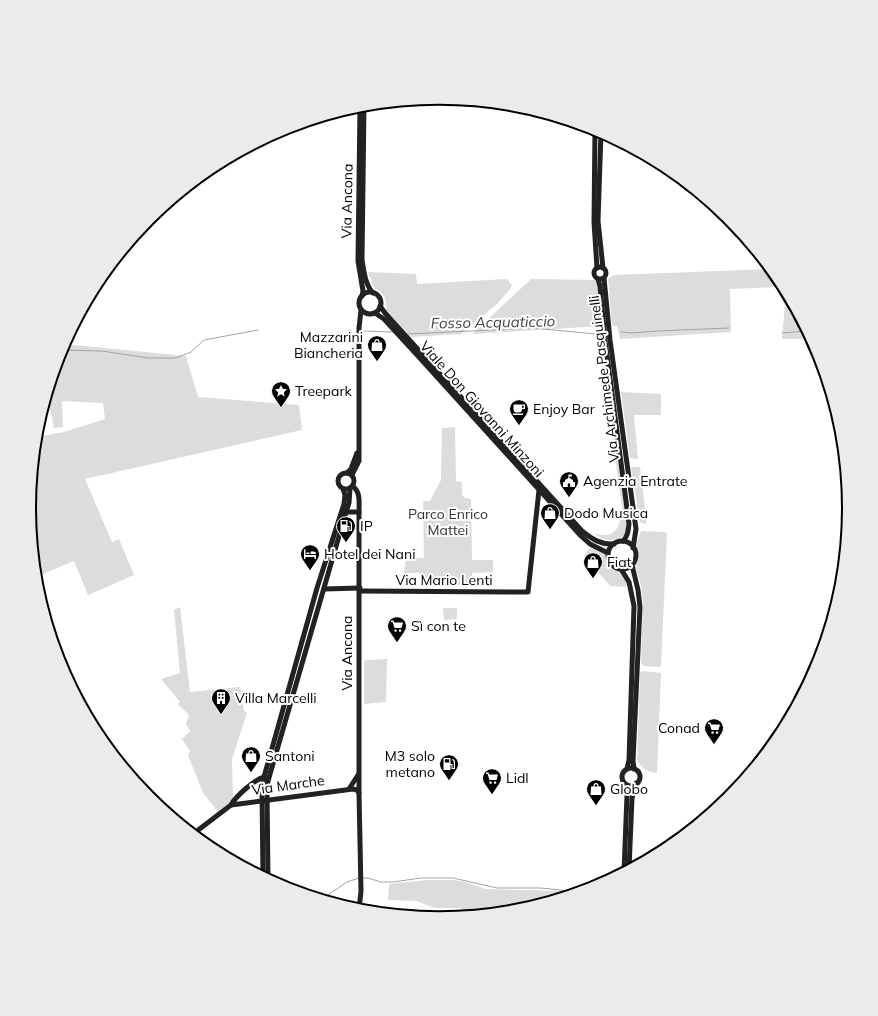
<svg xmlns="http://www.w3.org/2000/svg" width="878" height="1016" viewBox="0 0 878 1016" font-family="Mulish,sans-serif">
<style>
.green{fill:#dcdcdc}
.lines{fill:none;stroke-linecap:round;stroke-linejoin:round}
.stream{stroke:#a3a3a3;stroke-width:1}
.secondary{stroke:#222;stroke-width:5}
.labels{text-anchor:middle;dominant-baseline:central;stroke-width:4;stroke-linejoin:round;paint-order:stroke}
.street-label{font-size:14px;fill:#000;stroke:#fff}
.poi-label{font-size:14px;fill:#000;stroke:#fff;text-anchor:start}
.park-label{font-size:14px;fill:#333;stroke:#fff}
.water-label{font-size:15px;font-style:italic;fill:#444;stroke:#fff}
.rim{fill:none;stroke:#000;stroke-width:2}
</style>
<rect width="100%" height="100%" fill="#fff"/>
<g class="green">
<path d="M771,269L778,278V287L730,289L731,332L620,339L617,326H612L608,279L614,275Z"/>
<path d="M368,272L416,274L417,284L507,279L512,285L510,289L497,304L461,334L411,337L386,310C387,298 384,293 374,288Z"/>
<path d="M531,279L597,280L599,289L602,326L472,334Z"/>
<path d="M786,291L811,339H782Z"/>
<path d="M64,344L186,356L198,397L299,405L302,430L85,479L112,542L119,539L134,575L88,595L74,561L36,577L29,508L36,437L64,432L105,419L103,403L62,401L63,427L54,428L47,393L60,351Z"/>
<path d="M621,392L661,394V415H634L638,459L630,458Z"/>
<path d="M610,415H612L614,432L618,438L627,526L625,535C616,542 602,542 594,533C610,539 620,532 621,514H623L610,419H607V418Z"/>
<path d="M455,427L456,481L462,482V495L465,498L471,499L472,560H493V572L472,573V586L424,584V573H404L406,558H424L423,501H430L441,480L442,428Z"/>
<path d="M631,467H640L646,516V524L640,522Z"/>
<path d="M641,531L665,532L667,534L661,665L659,667L644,666L641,663L643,603L641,585L635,565C640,558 640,551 636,544Z"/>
<path d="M591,547L605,553L607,562L611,566L621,570L628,583L627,586L625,587L610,586L599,573L598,569L602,565L598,561L595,563C590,562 585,560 584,555Z"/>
<path d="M180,607L190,692L240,687L244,711L247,713L232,759L233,799L218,812L203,793L188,755L190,751L182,739L190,731L186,724L189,715L178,704L180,702L161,679L180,673L174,610Z"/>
<path d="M443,608H457V619L444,620Z"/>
<path d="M387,659L386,702L364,704V662L366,660Z"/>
<path d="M642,671L661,673L657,773C647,771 642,770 637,760L640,673Z"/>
<path d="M427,880H453L466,882L486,889L562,891V897L519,910L461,916V908H435L416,901L388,900L389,884Z"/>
</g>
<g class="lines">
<g class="stream">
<path d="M364,331L392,332"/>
<path d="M621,332L632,333L658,331L729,328"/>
<path d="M782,333L807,331"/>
<path d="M408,334L533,328L596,334H601"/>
<path d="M61,350L102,351L148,358H176L191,352L204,340L258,330"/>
<path d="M363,878H368L381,882H393L421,878H453L497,888H541L580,892"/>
<path d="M322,899L347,882L359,878"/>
</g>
<g class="secondary">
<path d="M364,105L362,260C364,271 365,285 373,293"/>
<path d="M360,106L358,261L363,291L362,296"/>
<path d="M595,129L594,222L597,268"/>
<path d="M601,132L598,221L603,268"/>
<circle cx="600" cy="273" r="6"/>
<path d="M604,278L610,340L636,529L633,548"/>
<path d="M598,279L600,286L605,340L629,524C628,531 628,536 623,541"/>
<circle cx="370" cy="303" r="11"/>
<path d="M380,306L385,313L582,531C592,539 601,545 614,544"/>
<path d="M375,313L384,319L419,357L581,536L590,544L608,553"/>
<circle cx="346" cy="481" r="8"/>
<path d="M347,473L351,469L357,453"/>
<path d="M352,475L359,461V328L361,310"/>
<path d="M352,486C361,491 359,503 359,512V793L361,891L359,910"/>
<path d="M346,512H359"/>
<circle cx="622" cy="555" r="14"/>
<path d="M632,565L638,590L640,607L633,761L634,769"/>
<path d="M621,569L629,582L634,606L629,760L627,769"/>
<path d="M324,589L360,588"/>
<path d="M360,591L528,592L539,490"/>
<circle cx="631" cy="777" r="9"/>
<path d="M624,783L627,788V795L624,872"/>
<path d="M349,789L358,775"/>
<path d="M231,805C236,796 254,780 264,777"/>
<path d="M193,834L231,805L353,789L357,790L359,793"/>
<path d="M629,869L632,798L636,783"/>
<path d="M263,877L262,792L264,777L317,588L344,504L345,495L343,489"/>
<path d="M268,879L267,791L268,781L346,512L349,503L350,488"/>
</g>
</g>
<defs>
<g id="shop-pin" transform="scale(1)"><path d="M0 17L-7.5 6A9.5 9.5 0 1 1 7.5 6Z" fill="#000" stroke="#fff"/><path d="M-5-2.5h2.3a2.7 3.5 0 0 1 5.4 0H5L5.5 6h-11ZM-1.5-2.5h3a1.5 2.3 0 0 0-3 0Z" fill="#fff"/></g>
<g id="sight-pin" transform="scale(1)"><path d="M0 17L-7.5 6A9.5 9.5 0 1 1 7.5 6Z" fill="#000" stroke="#fff"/><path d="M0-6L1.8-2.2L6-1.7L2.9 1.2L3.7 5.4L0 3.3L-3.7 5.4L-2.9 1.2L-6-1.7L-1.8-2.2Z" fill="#fff"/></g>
<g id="cafe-pin" transform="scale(1)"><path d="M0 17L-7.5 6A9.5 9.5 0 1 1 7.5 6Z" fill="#000" stroke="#fff"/><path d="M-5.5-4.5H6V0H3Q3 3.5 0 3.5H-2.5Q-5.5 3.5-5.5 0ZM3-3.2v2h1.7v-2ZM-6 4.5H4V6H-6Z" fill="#fff"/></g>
<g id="civic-pin" transform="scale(1)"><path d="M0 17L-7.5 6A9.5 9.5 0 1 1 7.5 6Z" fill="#000" stroke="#fff"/><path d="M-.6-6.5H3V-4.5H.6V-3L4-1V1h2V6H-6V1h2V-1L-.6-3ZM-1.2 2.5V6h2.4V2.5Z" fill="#fff"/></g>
<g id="fuel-pin" transform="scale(1)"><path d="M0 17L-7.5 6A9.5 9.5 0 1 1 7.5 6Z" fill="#000" stroke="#fff"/><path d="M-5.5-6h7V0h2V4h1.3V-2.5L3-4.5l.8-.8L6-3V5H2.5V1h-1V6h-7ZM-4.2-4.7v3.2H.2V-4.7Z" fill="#fff"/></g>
<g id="hotel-pin" transform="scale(1)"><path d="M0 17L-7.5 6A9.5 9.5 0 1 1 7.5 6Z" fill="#000" stroke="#fff"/><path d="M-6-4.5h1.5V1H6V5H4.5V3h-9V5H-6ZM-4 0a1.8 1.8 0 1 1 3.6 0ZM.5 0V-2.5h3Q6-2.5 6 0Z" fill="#fff"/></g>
<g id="supermarket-pin" transform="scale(1)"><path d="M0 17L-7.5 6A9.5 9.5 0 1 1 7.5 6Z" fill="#000" stroke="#fff"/><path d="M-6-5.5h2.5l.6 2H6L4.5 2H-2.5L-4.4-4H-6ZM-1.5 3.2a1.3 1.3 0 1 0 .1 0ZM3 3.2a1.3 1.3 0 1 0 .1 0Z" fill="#fff"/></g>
<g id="building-pin" transform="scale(1)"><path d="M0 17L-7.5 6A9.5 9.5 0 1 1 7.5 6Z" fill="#000" stroke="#fff"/><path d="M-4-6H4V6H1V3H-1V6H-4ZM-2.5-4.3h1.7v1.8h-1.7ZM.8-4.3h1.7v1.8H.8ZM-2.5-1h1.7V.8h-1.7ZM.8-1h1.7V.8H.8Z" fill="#fff"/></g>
</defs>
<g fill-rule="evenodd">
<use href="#shop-pin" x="377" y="345"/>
<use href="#sight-pin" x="281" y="391"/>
<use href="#cafe-pin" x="519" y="409"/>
<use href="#civic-pin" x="569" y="481"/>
<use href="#shop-pin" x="550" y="513"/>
<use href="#fuel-pin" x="346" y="526"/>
<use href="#hotel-pin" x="310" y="554"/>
<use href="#shop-pin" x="593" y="562"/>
<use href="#supermarket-pin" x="397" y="626"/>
<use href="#building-pin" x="221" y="698"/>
<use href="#supermarket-pin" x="714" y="728"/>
<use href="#shop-pin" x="251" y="756"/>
<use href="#fuel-pin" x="449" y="764"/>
<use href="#supermarket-pin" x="492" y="778"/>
<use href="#shop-pin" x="596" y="789"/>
</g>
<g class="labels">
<g class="street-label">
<text transform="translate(347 201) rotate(-89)">Via Ancona</text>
<text transform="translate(604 379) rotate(-97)">Via Archimede Pasquinelli</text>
<text transform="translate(482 409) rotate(48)">Viale Don Giovanni Minzoni</text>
<text x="444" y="580">Via Mario Lenti</text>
<text transform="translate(347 653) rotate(-90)">Via Ancona</text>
<text transform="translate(288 785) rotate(-8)">Via Marche</text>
</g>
<g class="poi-label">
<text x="363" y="337" text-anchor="end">Mazzarini<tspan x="363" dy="16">Biancheria</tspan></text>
<text x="295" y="391">Treepark</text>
<text x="533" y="409">Enjoy Bar</text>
<text x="583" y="481">Agenzia Entrate</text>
<text x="564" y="513">Dodo Musica</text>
<text x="360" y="526">IP</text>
<text x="324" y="554">Hotel dei Nani</text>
<text x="607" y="562">Fiat</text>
<text x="411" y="626">Sì con te</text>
<text x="235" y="698">Villa Marcelli</text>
<text x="700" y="728" text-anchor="end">Conad</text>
<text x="265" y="756">Santoni</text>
<text x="435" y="756" text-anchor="end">M3 solo<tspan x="435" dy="16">metano</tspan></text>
<text x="506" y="778">Lidl</text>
<text x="610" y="789">Globo</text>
</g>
<g class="park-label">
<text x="448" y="514">Parco Enrico<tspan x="448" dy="16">Mattei</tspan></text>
</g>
<g class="water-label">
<text transform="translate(493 322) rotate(-1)">Fosso Acquaticcio</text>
</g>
</g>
<path d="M0 0H878V1016H0ZM36 508a403 403 0 1 1 806 0a403 403 0 1 1-806 0Z" fill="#ebebeb" fill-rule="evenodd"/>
<path class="rim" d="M36 508a403 403 0 1 1 806 0a403 403 0 1 1-806 0Z"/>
</svg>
